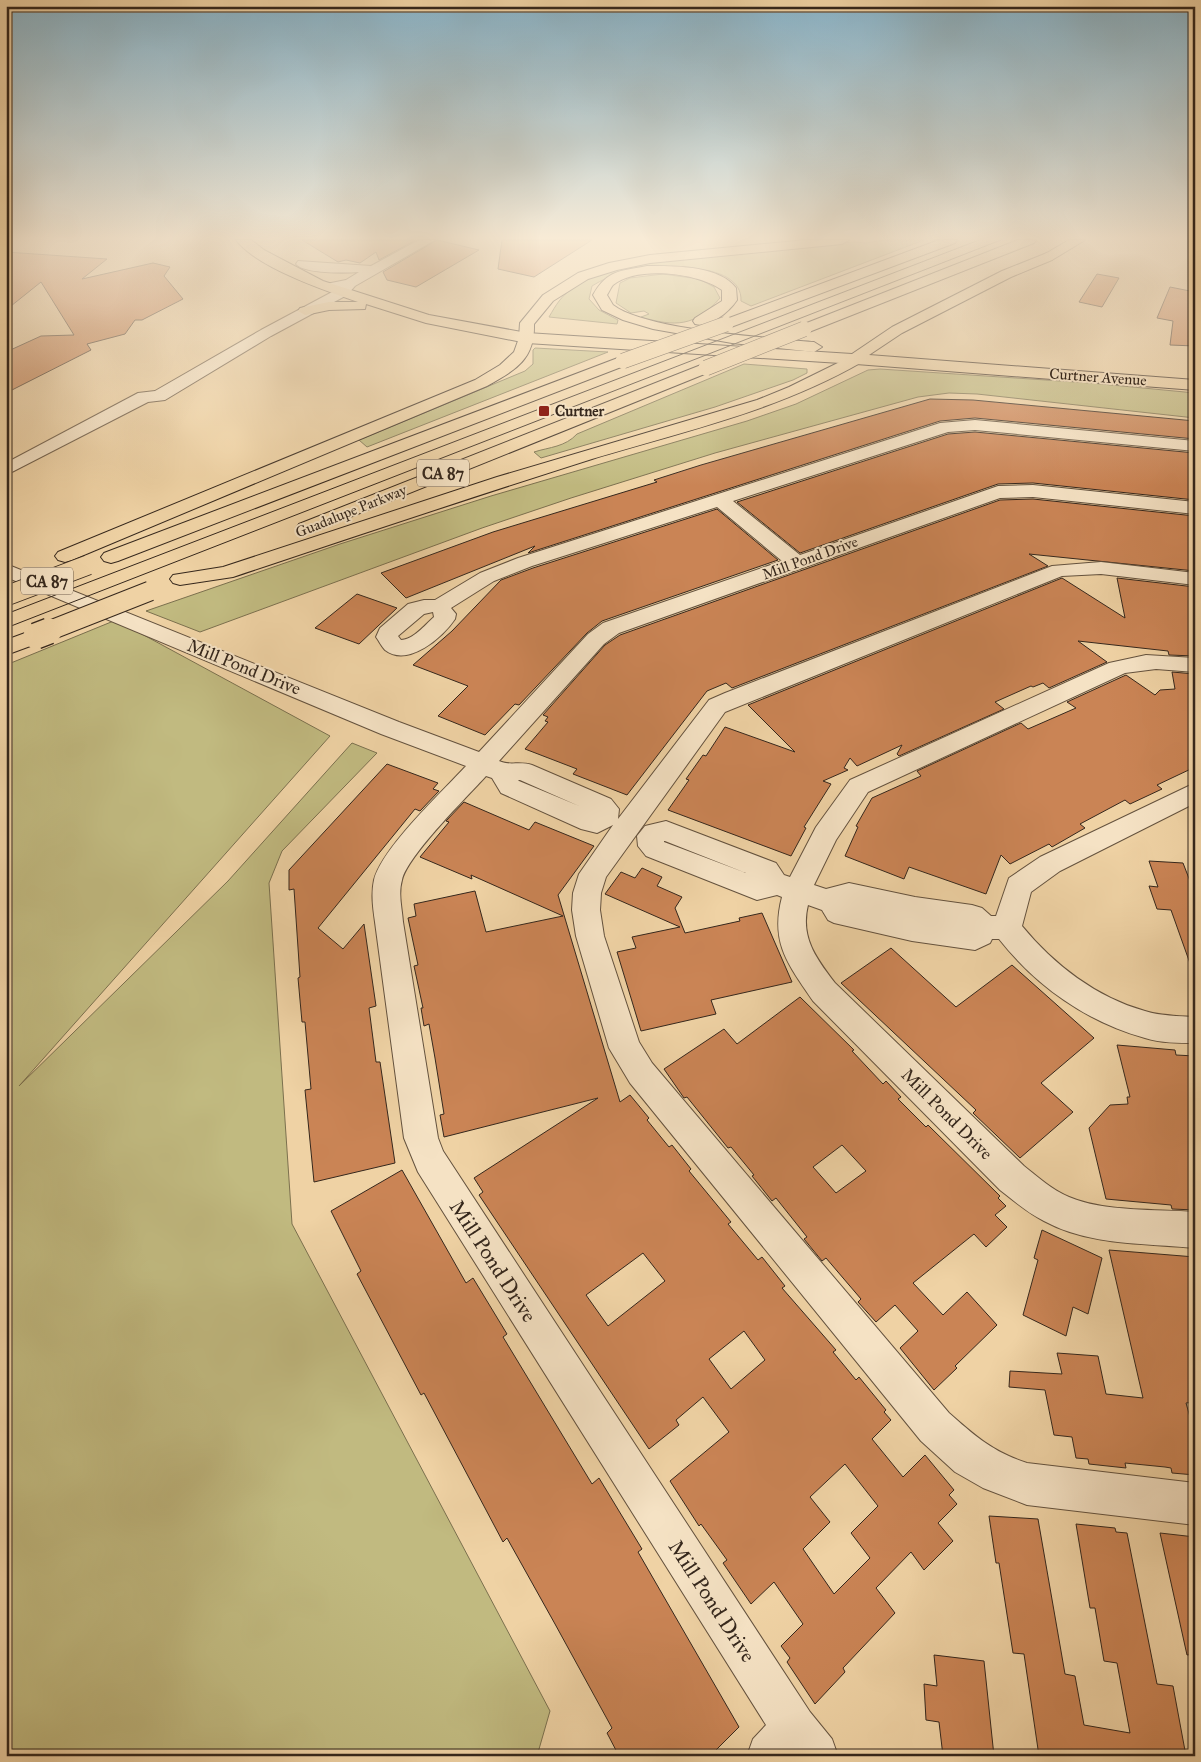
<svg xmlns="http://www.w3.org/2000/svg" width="1201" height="1762" viewBox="0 0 1201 1762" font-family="'IM FELL Great Primer',serif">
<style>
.green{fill:#c1ba80;stroke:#7b704e}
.building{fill:#ca8455;stroke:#35271c;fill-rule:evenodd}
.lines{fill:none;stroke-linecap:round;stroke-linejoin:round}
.minor-casing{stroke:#64523e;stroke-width:2}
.major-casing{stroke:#35271c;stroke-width:2}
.highway-casing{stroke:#35271c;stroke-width:2}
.minor{fill:#f5e2c4;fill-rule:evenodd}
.major{fill:#efd2a4;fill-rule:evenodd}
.highway{fill:#efd2a4;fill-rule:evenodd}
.tram{stroke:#35271c;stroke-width:1}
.highway-bridge-far2-casing{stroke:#35271c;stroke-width:16;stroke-linecap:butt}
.highway-bridge-far1-casing{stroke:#35271c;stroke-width:21;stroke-linecap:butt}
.highway-bridge-casing{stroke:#35271c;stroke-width:28;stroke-linecap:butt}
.highway-bridge-far2{stroke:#efd2a4;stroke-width:15}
.highway-bridge-far1{stroke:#efd2a4;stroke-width:19}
.highway-bridge{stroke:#efd2a4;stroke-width:25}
.poi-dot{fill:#8f2418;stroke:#f5e2c4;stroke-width:2}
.labels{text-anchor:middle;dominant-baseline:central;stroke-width:4;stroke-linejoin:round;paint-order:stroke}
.far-street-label{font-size:15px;fill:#35271c;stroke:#f5e2c4}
.far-poi-label{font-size:15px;font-weight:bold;fill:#35271c;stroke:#f5e2c4;text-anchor:start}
.shield{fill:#f5e2c4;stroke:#6f5f4e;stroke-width:1}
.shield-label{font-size:16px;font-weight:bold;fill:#35271c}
.street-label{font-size:18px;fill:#35271c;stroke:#f5e2c4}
.near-street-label{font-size:21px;fill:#35271c;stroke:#f5e2c4}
</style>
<rect width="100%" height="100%" fill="#efd2a4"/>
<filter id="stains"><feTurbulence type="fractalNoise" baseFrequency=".004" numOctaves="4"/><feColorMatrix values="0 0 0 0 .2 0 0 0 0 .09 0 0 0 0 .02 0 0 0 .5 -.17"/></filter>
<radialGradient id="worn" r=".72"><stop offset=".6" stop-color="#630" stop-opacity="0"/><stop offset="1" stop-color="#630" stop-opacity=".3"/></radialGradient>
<g class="green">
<path d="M884,240H924L751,306L741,301C743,258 649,266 623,272C611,275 602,280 592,286L589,299L599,310L618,320L617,324L549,317C556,305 561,296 573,288C616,260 675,259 724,255C767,250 811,246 854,242L866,243Z"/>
<path d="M663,274L699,279L714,287L720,298C695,327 675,327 641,317L649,314L644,311L631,313L616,303L620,283L630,278Z"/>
<path d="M535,348L608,352L367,447L359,440L525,371L533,364V350Z"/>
<path d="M744,364L807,369V373L793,380L715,407L541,458L534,452C550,447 565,447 577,434Z"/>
<path d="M880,369L1091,383L1195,393V418L977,394L949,393L918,397L715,453L571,498L482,528L200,632L146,611L340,544L491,496L747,421L796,404L868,370Z"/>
<path d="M116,620L330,736L19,1086L228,881L352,743L377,753L282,851L269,883L292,1224L550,1711L537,1756H6V665Z"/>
</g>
<g class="building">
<path d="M302,240H416L379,260L376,252L360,263L346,260L338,262Z"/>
<path d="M437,240L479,250L416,287L387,280L383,272Z"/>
<path d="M502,240H592L534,277L498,269Z"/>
<path d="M6,252L107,259L82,279L153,263L170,267L164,276L183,299L142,320H135L125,334L87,344L91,350L6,393V352L41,336L74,335L41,282L6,310Z"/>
<path d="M1097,274L1119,278L1102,307L1079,302Z"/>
<path d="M1170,287L1195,292V346L1170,345L1173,321L1157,318Z"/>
<path d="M930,399L973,400L1195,421V439L975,418L940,421L528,553L535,546L406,598L381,573L493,532L657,482L654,480L701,465Z"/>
<path d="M975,432L1195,453V500L1033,483L998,484L800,553L737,502L948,434Z"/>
<path d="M1033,499L1195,516V571L1029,554L1048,566L732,688L726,683L707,691L627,795L573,774L577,769L525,749L548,722L545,721L548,717L543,715L605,645L620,635L1000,500Z"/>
<path d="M717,509L778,560L602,621L587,633L519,705L515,704L485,735L438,716L468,686L413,665L452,631L501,580L533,568Z"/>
<path d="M1062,578L1125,618L1117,578L1195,587V656L1169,655L1168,651L1078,641L1107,662L1049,688L1043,683L1033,687L1031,686L995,702L1004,709L899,756L897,754L902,745L857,766L850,758L844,768L848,770L823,781L831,784L804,827L806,828L791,856L668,810L689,780L686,779L703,755L706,756L725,727L795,752L748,705Z"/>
<path d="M357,594L397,608L359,644L315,628Z"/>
<path d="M1172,672L1195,674V767L1157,785L1162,789L1130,804L1125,800L1080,824L1085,828L1052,847L1049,844L1010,864L1001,855L986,894L909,867L904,879L845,856L858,827L856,826L872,798L921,776L917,771L1021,723L1028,729L1076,708L1067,702L1126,675L1155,695L1160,690L1175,689Z"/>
<path d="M387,764L438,783L433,789L439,791L420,811L415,809L318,928L343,949L364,924L376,1006L369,1008L376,1062H380L395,1163L314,1182L305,1090L311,1089L305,1022H302L298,978L300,977L294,889L289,890V870Z"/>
<path d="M464,802L529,830L535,822L594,846L558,895L620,1102L630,1095L649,1118L647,1120L669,1147L672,1145L691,1169L689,1171L731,1222L728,1224L758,1260L762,1257L785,1286L782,1288L836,1350L833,1352L856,1380L859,1377L886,1410L884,1412L891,1420L872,1439L903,1477L925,1455L954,1490L949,1495L957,1504L938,1523L953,1541L924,1570L911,1552L876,1588L895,1613L843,1668L845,1672L815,1704L787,1662L790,1658L781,1646L803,1624L774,1582L751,1604L723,1563L727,1560L701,1524L699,1526L670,1481L729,1432L703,1397L676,1420L679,1425L649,1449L479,1195L483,1192L474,1178L598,1098L444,1137L440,1115L444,1114L435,1058L429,1024L424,1026L421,1008H423L414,966L418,965L408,918L416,916L414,904L475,891L486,932L563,916L471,875L472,879L420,857L449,822L446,821ZM643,1253L665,1281L608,1326L586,1295ZM744,1331L765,1360L731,1389L709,1359ZM845,1464L878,1506L851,1533L870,1558L834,1594L803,1549L830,1522L810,1497Z"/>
<path d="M1149,861L1183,863L1195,894V968L1192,969L1171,910L1157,909L1149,886L1158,887Z"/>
<path d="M642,868L662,877L657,886L682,897L675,908L685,933L740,921L739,918L762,913L792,982L711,1000L716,1014L641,1031L617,952L636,948L632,937L680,927L605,894L621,872L635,878Z"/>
<path d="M891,948L956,1007L1012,965L1094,1038L1041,1083L1073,1112L1020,1158L973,1113L976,1110L841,983Z"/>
<path d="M800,997L854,1050L852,1051L883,1084L886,1081L901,1097L898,1099L926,1127L928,1125L1000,1196L998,1198L1006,1206L995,1215L1007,1227L986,1247L974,1234L913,1283L943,1315L967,1292L997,1325L955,1366L957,1368L934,1390L900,1348L918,1331L895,1305L876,1322L858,1302L861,1299L826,1258L822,1261L804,1239L807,1237L776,1198L772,1201L752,1176L754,1175L731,1147L728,1148L687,1097L684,1098L664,1069L724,1029L737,1044ZM842,1145L866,1171L836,1193L813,1167Z"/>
<path d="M1117,1045L1175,1050L1176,1055L1195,1056V1210L1172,1209L1171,1205L1106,1199L1089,1128L1110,1105L1128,1104L1127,1097H1130Z"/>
<path d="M402,1170L466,1283L473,1278L507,1334L503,1337L592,1484L599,1478L642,1549L638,1552L739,1727L710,1756H619L607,1733L612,1728L555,1624L507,1538L503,1542L424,1393L421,1395L357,1274L361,1271L331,1211Z"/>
<path d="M1042,1230L1102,1258L1088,1314L1073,1307L1066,1336L1023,1315L1038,1260L1034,1258Z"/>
<path d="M1109,1250L1195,1257V1402L1186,1403L1195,1435V1475L1172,1473L1171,1468L1165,1467L1125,1463L1126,1468L1089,1464L1088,1459L1076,1458L1072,1437L1054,1435L1045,1390L1009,1387L1010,1371L1062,1374L1057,1353L1098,1356L1106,1394L1143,1398Z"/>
<path d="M989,1516L1038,1519L1065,1674L1075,1676L1084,1725L1130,1733L1117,1663L1104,1661L1095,1608H1090L1076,1524L1115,1528L1116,1532L1127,1533L1157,1684L1173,1686L1186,1756H1039L1024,1654L1013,1653L999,1563H996Z"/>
<path d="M1160,1533L1195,1537V1654L1187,1655Z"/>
<path d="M934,1655L984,1661L994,1756H943L939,1722L926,1720L924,1684L937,1686Z"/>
</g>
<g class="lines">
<g class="minor-casing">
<g id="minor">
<path d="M419,240H435L355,286L347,295L271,336L165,400L148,402L6,475V463L138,393L155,391L261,330L334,291L326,290L324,287L326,284L346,280L359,272C346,273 304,274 296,264L298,261L371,266Z"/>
<path d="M975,420L1195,441V451L975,430L948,432L733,501L800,555L998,486L1033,485L1195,502V514L1033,497L1000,498L619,633L604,644L499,761C509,766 520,761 532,765L611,799L619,809L618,819L709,700L725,693L1052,566L1101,562L1195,573V585L1101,574L1062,576L725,712L606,877L601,893L600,910L604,936L639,1042L652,1063L949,1413C975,1436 993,1452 1027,1463L1195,1483V1525L1027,1505L983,1488L955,1472L921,1441L630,1083L609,1048L576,936L572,910L573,893L579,874L613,825L597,833L581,829L501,793L492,778L486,776C468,796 407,856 402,880C398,894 402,908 403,922L438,1138L443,1151L810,1712L832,1739L838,1756H747L753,1739L766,1725L418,1172L404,1138L375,922C373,908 371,894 374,880C382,848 442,792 466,766L381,734L6,577V564L399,722L479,752L588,634L603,623L782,561L717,507L532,566L494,581L451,608L456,614L455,619C443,637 408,668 385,650C382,647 379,641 376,637L380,628L408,604L424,600H435L480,573L518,558L940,423ZM433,612L434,617C425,625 413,640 401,640L398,636L424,614ZM518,780H520L579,806L519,781Z"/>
<path d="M1146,655L1195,658V672L1156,669L1125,673L868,792L836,840L814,885L826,889L849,883L915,897L972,905L982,908L991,916H996L1009,878L1040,857L1195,783V803L1060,871L1031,892L1022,926C1053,964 1097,998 1145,1011C1161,1016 1178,1016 1195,1017V1043C1178,1043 1161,1043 1145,1038C1087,1022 1037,987 999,939H992L990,943L975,950L912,941L834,923L828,920L822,910L808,905C800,937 816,958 835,983L1024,1166C1038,1177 1052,1190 1069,1197C1103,1212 1157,1209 1195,1212V1248C1144,1243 1090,1246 1044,1221C1028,1213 1014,1201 1000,1190L813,1001C788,964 770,943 782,897L777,895L757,900L646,856L638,846L637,836L645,826L666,821L776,863L784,875L790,877L816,827L850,780L1109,663ZM664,841H665L746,873L664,842Z"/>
</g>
</g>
<g class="major-casing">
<path id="major" d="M236,240H251L264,250L323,281L429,315L527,333L852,354L892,327L1002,271L1047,253L1054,257L1052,260L1011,277L902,333L869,355L1195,380V390L856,364L527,343L426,323L366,304L365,309L329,310L305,315L298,311L300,308L329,302H358C326,291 256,267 236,240Z"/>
</g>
<g class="highway-casing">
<g id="highway">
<path d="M806,240H849L842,244L650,263L617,270L588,279L553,301L534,324C535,360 515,370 487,386L72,560L65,562L58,560L55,556L58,552L475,380L500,365L514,352L519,338L520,323L543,295L578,273L609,263L650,255Z"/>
<path d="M939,240H957L955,243L731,327L726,329L718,324L721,321Z"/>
<path d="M1018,240H1036L1034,243L809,332L804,334L796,329L799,326Z"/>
<path d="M1069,240H1085L1052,260H1042L1040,257Z"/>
<path d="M647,266C672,266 719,265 736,288L737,300C729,312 710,328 695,324L693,321L695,318L722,301V290C699,273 637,265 613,285C611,287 609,292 607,295C609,298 611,302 613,305C645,330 770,338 814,342L822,347L814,352L732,343L653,329L623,320L602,310L593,295C607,270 620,271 647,266Z"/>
<path d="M856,354L864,359L862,362C777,411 684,431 592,459C472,497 353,537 233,577L180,585L173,583L170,579L173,575L223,567L497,477L757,400L789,387Z"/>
<path d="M623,356L631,361L629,364L118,561L111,563L104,561L101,557L104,553Z"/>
<path d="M706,363L714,368L712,371L313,532H299L296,528L299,524Z"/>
<path d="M36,629L44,631L47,636L44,641L6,655V640Z"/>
</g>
</g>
<use href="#minor" class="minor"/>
<use href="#major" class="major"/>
<use href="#highway" class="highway"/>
<g class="tram">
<path d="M6,614L979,240"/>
<path d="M6,628L1001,240"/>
</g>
<g class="highway-bridge-far2-casing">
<g id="highway-bridge-far2">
<path d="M623,361L726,324"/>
<path d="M706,368L804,329"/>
</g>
</g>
<g class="highway-bridge-far1-casing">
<g id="highway-bridge-far1">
<path d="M6,596L88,565"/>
<path d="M46,632L150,591"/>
</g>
</g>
<g class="highway-bridge-casing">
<path id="highway-bridge" d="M36,636L49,631"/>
</g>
<use href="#highway-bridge-far2" class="highway-bridge-far2"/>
<use href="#highway-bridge-far1" class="highway-bridge-far1"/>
<use href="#highway-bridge" class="highway-bridge"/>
</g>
<linearGradient id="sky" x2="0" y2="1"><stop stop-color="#89b6cd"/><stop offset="0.49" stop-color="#f8ebd6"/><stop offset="1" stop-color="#f8ebd6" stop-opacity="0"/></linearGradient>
<rect width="1201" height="486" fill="url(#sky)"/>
<rect class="poi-dot" x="538" y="405" width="12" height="12" rx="2.5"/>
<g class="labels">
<g class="far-street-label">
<text transform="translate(1098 377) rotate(4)">Curtner Avenue</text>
<text transform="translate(351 511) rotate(-22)">Guadalupe Parkway</text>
<text transform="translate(810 558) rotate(-20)">Mill Pond Drive</text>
</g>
<g class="far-poi-label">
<text x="555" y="411">Curtner</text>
</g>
<g class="shield">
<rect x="417" y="459.5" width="52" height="27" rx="4"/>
<rect x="21" y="567.5" width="52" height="27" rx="4"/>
</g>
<g class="shield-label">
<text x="443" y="473">CA 87</text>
<text x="47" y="581">CA 87</text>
</g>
<g class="street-label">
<text transform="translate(244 667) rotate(22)">Mill Pond Drive</text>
<text transform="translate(947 1114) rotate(45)">Mill Pond Drive</text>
</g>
<g class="near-street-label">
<text transform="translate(493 1261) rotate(57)">Mill Pond Drive</text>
<text transform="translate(712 1601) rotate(57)">Mill Pond Drive</text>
</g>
</g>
<rect width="1201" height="1762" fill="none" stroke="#efd2a4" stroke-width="25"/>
<rect x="8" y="8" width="1186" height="1747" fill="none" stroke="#35271c" stroke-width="2.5"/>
<rect x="12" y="12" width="1176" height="1737" fill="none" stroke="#35271c"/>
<rect width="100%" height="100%" filter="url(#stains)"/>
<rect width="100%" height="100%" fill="url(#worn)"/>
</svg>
